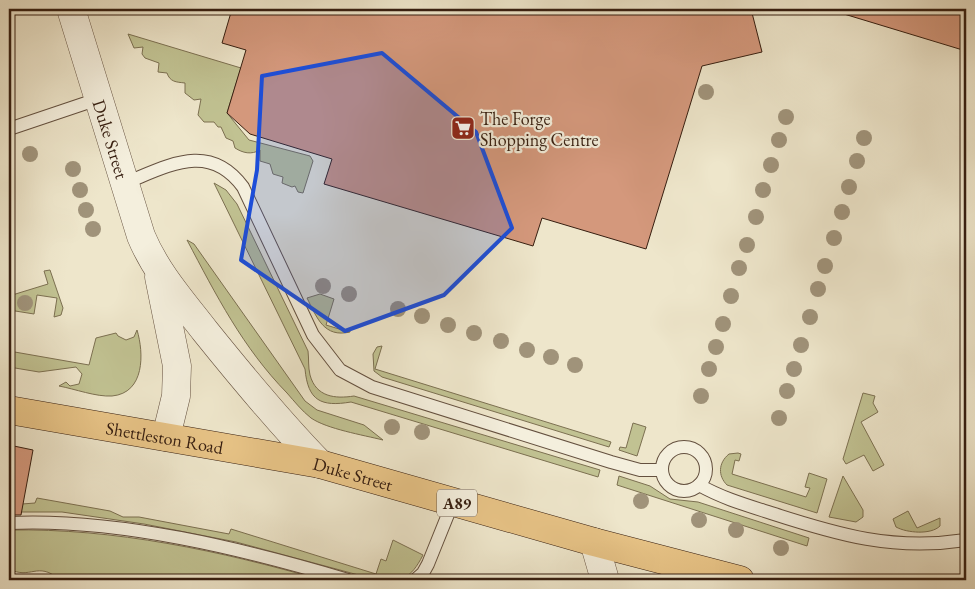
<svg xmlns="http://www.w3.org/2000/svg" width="975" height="589" viewBox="0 0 975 589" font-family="'EB Garamond',serif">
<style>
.green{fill:#c1c292;stroke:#7c7051}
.building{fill:#d4987c;stroke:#361e10}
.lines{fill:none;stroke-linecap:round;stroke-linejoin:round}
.service-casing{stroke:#64503f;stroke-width:14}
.tertiary-casing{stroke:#64503f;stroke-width:29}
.primary-casing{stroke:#361e10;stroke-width:29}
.service{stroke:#f4efdd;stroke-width:12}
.tertiary{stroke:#f4efdd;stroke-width:28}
.primary{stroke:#e7c386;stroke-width:28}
.tree{fill:#a0937a}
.marked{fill:#1d4ed8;fill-opacity:0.2;stroke:#1d4ed8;stroke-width:4;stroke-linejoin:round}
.labels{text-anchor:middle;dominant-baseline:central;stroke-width:4.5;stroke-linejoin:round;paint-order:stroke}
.shield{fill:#f4efdd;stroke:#6f5d4e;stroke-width:1}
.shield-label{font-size:16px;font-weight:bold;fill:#361e10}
.poi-label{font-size:18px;fill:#361e10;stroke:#f4efdd;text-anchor:start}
.street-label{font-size:18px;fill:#361e10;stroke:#f4efdd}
</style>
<rect width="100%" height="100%" fill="#eee6cb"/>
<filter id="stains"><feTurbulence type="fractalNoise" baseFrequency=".004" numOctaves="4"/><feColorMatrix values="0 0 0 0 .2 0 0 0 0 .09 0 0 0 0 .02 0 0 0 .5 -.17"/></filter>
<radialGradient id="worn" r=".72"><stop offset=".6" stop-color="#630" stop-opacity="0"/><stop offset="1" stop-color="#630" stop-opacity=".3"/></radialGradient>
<g class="green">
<path d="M128,34L241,68L227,113L249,140L310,156L313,161L303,193L298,192L295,186L292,187L282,183L283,177L273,174L270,164L260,161V150C251,155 243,153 235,148L233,141L226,138L221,127H218L214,122H204L198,115L201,99L194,100L185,93V83C176,82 170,82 167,73L158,72L159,63L145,58L142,54L143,47L134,48Z"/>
<path d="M214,183L226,190L237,204L308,351C309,359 308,367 310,375C316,397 335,399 354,396L600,470L598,477L351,402C321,407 308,401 305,369Z"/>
<path d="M187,240L194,244L305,401L317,410L364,425L383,440C363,435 327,429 311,418C302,411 294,401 287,393C243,348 216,295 187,240Z"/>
<path d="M50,270L63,308L61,315L54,317L57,298L37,295L34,314L9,310V296L48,284L44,271Z"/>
<path d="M320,294L334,299L326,325L349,332L350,328V332C324,338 317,318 307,298Z"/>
<path d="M137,330C144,353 145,393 112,396C96,397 75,389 59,386L66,382L70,386L79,384L82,374L76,367L39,372L9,367V351L89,365L96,338L116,333L118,336L126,340L134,337Z"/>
<path d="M382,346L375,369L611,442L609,447L382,377L374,371L373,354L377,347Z"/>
<path d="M863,393L875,396L873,403L878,412L861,422L884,465L873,471L864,455L846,464L843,459Z"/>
<path d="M633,423L646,427L637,456L619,450L620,447L626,448Z"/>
<path d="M738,453L741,454L739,461L735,460L732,474L806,497L810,488L805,487L809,473L827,479L817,513L727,485C718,476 718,463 729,454Z"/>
<path d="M619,476L650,486L670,499L698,502L809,538L807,546L617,485Z"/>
<path d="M843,476L863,510V517L856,522L829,517Z"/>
<path d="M37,498L110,511L123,517H139L229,534L231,529L376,574L381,559L386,561L393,540L423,555C410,580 403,580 377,580L236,542L144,524L62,512H9V505L35,503Z"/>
<path d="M908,511L917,528L940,518V526C931,535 907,533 896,527L893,519Z"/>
<path d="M9,530C114,528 221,551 322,580H116L107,577L59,579C37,561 31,580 9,569Z"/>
</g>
<g class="building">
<path d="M232,9H751L762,52L702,66L646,249L542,218L533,246L324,184L332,159L250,134L227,113L246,50L222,43Z"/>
<path d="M845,9H966V51L844,14Z"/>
<path d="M9,445L33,450L21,515H9Z"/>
</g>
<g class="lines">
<g class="service-casing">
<g id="service">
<path d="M9,129L98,99"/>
<path d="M125,183C168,166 209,141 243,187L313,335L340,370L372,387L611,462L640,470H661"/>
<circle cx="684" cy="469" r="22"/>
<path d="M699,485C722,498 746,505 771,513C839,535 893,551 966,540"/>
<path d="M9,523C118,518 244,549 348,580"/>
<path d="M415,580L423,573L428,564L453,502"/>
</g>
</g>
<g class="tertiary-casing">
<g id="tertiary">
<path id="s1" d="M71,9L141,236C156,272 181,300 205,331C242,377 279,422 320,464"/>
<path d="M159,277L177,366L176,396L166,437"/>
<path d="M594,542L605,580"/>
</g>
</g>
<g class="primary-casing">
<g id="primary">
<path id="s2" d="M9,410L320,464L594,542L740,580"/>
</g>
</g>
<use href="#service" class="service"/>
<use href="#tertiary" class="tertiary"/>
<use href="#primary" class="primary"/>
</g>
<g class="tree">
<circle cx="706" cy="92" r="8"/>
<circle cx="786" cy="117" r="8"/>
<circle cx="864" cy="138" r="8"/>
<circle cx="779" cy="140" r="8"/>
<circle cx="30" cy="154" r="8"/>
<circle cx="857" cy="161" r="8"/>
<circle cx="771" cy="165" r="8"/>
<circle cx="73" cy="169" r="8"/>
<circle cx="849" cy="187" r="8"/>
<circle cx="80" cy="190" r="8"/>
<circle cx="763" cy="190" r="8"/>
<circle cx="86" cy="210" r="8"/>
<circle cx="842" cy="212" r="8"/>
<circle cx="756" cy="217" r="8"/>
<circle cx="93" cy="229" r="8"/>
<circle cx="834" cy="238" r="8"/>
<circle cx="747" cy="245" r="8"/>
<circle cx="825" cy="266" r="8"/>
<circle cx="739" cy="268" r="8"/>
<circle cx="323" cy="286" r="8"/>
<circle cx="818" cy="289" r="8"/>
<circle cx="349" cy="294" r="8"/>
<circle cx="731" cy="296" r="8"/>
<circle cx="25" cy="303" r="8"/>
<circle cx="398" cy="309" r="8"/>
<circle cx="422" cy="316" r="8"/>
<circle cx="810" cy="317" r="8"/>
<circle cx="723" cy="324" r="8"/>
<circle cx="448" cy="325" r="8"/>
<circle cx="474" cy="333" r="8"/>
<circle cx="501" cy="341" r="8"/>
<circle cx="801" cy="345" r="8"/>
<circle cx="716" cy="347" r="8"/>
<circle cx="527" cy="350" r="8"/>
<circle cx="551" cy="357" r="8"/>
<circle cx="575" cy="365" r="8"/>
<circle cx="709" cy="369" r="8"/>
<circle cx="794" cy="369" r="8"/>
<circle cx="787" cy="391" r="8"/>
<circle cx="701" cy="396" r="8"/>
<circle cx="779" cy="418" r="8"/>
<circle cx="392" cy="427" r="8"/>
<circle cx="422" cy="432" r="8"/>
<circle cx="641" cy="501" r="8"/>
<circle cx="699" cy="520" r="8"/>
<circle cx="736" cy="530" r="8"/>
<circle cx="781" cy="548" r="8"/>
</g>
<path class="marked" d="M382,53L476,132L512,228L444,295L345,331L241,260L257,170L262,76Z"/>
<defs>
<g id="supermarket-square" transform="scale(1.25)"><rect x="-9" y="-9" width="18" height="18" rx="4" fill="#8f2418" stroke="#f4efdd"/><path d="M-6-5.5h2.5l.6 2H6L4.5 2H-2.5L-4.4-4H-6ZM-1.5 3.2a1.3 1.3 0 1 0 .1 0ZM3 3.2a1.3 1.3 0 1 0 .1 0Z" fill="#fff"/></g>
</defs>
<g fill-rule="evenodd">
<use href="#supermarket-square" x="463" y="128"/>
</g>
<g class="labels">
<rect class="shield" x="437" y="489.5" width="40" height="27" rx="4"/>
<g class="shield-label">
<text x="457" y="503">A89</text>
</g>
<g class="poi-label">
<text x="480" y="118">The Forge<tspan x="480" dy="21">Shopping Centre</tspan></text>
</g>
<g class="street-label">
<text stroke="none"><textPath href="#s1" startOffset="136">Duke Street</textPath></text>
<text stroke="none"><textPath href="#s2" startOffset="158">Shettleston Road</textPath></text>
<text stroke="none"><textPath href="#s2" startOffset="350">Duke Street</textPath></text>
</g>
</g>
<rect width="975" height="589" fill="none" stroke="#eee6cb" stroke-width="30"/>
<rect x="10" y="10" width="955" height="569" fill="none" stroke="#361e10" stroke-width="2.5"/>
<rect x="15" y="15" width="945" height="559" fill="none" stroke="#361e10"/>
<rect width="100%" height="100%" filter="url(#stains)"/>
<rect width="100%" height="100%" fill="url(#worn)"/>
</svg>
